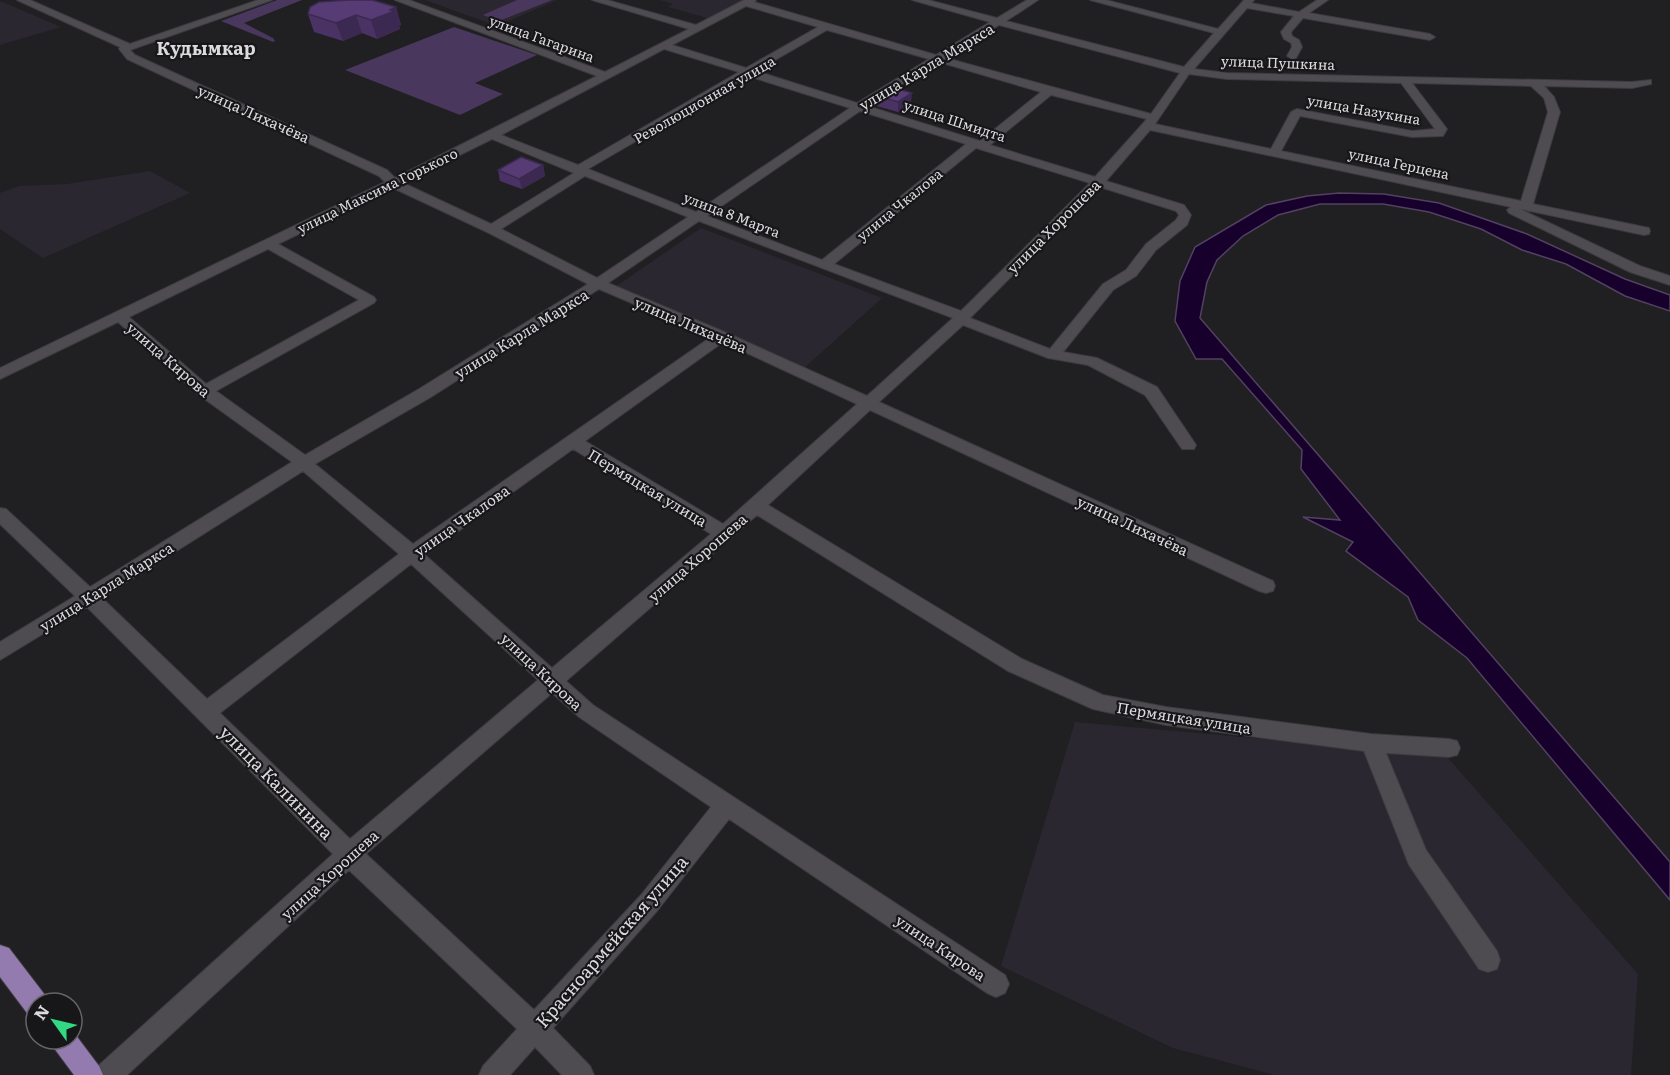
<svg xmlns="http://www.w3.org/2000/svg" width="1670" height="1075" viewBox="0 0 1670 1075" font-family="Literata,serif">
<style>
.built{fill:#2b2730}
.green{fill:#49375d}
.water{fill:#17002c;stroke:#524161;stroke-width:1.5}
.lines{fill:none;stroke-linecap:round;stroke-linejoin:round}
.minor-casing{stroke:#3c3b3e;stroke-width:2}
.major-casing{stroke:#3c3b3e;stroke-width:2}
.minor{fill:#4e4c51;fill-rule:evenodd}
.major{fill:#937bb0;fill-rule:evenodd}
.wall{fill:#4a3364}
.shaded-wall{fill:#3c2951}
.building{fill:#563b74;stroke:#3c2951;stroke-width:1.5}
.labels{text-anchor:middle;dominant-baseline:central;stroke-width:4.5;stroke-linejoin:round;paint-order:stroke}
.far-street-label{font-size:14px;fill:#dcdadd;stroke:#171619}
.street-label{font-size:15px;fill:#dcdadd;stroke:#171619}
.far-district-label{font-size:18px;font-weight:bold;fill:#dcdadd;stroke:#171619}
.near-street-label{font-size:18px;fill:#dcdadd;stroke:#171619}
</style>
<rect width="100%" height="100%" fill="#201f22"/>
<g class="built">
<path d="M425,0H557L497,26Z"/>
<path d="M660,0H748L711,19L668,7L673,4Z"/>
<path d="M0,1L61,27L0,45Z"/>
<path d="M150,171L190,193L43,258L0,229V193L19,186L67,184Z"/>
<path d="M701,228L882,298L803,369L615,287Z"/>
<path d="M1075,722L1397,751L1441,750L1638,974L1631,1075H1275L1173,1048L1001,966Z"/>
</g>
<g class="green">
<path d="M277,0H302L244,23L273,38L275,41L273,42L221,21Z"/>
<path d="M517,0H552L499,21L483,15Z"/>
<path d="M454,27L537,55L475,83L503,94L460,115L345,70Z"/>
</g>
<path class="water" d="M1339,193L1384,194L1439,203L1527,234L1625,279L1670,295V311L1625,296L1566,264L1522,250L1481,229L1429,212L1383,204H1320L1278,215L1243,236L1217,260L1207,282L1200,318L1670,862V900L1467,658L1418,620L1408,597L1346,551L1353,542L1303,517L1340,520L1301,469L1302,450L1222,359H1196L1175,321L1180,281L1195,247L1266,205L1307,196Z"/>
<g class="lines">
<g class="minor-casing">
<path id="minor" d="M17,0H30L130,44L258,0H272L130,50L135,55L387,170L395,178L597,76L395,0H409L605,72L689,29L592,0H607L696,25L744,0H756L754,2L936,55L990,22L912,0H928L997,18L1027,0H1038L1006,21L1184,67L1214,33L1090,0H1106L1218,29L1244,0H1254L1251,3L1299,12L1317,0H1328L1309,13L1430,34L1435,37L1430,40L1303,18L1291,32L1292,36L1299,40L1302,47L1296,58L1292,59L1287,56L1292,47L1291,43L1284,39L1281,32L1294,16L1247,8L1194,69L1227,73L1632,82L1651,80V84L1632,88L1544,86L1554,97L1560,112L1533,204L1649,228L1650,231L1649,234L1644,235L1520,209L1640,266L1670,276V285L1630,272L1509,213L1507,210L1511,207L1150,130L1106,181L1184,205L1191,215L1187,225L1156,250L1136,276L1113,290L1063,352L1097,358L1157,387L1196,445L1194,449H1182L1145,395L1088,365L1048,358L963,325L879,402L1273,581L1275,586L1273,591L1266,593L1259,591L870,410L768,505L1022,659L1103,695L1166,707L1371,734L1449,739L1457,741L1460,748L1457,755L1449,757L1386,753L1426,850L1497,951L1500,960L1497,969L1488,972L1479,969L1409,865L1364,751L1166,725L1093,709L1008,671L757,515L566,681L593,705L1005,975L1009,984L1005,993L996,997L987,993L729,819L657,911L553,1028L590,1066L594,1075H562L535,1047L510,1075H479L483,1066L517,1029L349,870L127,1075H94L98,1066L333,854L87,607L0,660V642L75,596L0,524V508L6,509L90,587L292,462L199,395L118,322L0,379V368L385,182L379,176L127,59L119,49L120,47ZM746,6L818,27L746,68L672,45ZM999,25L1180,73L1151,114L946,58ZM827,30L929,59L857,103L756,71ZM664,49L739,72L578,165L501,135ZM939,62L1041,92L980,141L867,106ZM1189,74L1227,79L1401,83L1435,129L1412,131L1297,109L1291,112L1271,149L1155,124ZM748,76L850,108L696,212L588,169ZM1412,83L1531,86L1544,98L1548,112L1521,201L1281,151L1300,116L1412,137L1443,136L1447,129ZM1051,95L1147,119L1095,177L990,145ZM860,111L966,144L822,260L707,216ZM492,139L574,173L491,224L403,183ZM976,148L1090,183L961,311L834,264ZM585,176L688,217L597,278L501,229ZM1100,187L1176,211L1179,215L1176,220L1146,244L1126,270L1103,284L1050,349L970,318ZM393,188L487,232L588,284L419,389L305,455L216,391L374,303L376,300L374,297L278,244ZM699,221L953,318L867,396L727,333L608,283ZM268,249L359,300L206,384L129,317ZM599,289L711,337L413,544L315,464L431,397ZM723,342L857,404L723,524L585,441ZM573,449L711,534L552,668L425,555ZM303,471L399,554L207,699L102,598ZM411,564L538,680L350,839L220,713ZM552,693L579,717L711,807L641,895L534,1010L366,854Z"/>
</g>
<g class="major-casing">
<g id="major">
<path d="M0,945L9,948L45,995L48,1003H36V1017L27,1013L0,977Z"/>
<path d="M72,1030L99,1066L103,1075H74L54,1048L50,1039H72Z"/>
</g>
</g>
<use href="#minor" class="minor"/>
<use href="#major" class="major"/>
</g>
<g class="wall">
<path d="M396,7L401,25L399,26L400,29L377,39L362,33L343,41L314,32L308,14Z"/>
<path d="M874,95L911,103L898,112L873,105Z"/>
<path d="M543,165L545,176L522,189L500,181L498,170Z"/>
</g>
<g class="shaded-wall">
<path d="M396,7L401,25L399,26L400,29L377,39L371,20Z"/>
<path d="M356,15L362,33L343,41L336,23Z"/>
<path d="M912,93L911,103L898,112V102Z"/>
<path d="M543,165L545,176L522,189L519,179Z"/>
</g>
<g class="building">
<path d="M348,0H372L396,7L390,10L395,11L371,20L356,15L336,23L308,14L310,7L319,2Z"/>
<path d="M888,86L912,93L898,102L874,95Z"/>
<path d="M521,157L543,165L519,179L498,170Z"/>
</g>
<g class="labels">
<g class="far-street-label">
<text transform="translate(542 38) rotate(20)">улица Гагарина</text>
<text transform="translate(1278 62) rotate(2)">улица Пушкина</text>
<text transform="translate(704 99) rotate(-30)">Революционная улица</text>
<text transform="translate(1364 109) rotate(10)">улица Назукина</text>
<text transform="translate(955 120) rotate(18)">улица Шмидта</text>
<text transform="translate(1399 163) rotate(12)">улица Герцена</text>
<text transform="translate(377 190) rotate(-26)">улица Максима Горького</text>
<text transform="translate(899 204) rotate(-39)">улица Чкалова</text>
<text transform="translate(732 214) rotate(21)">улица 8 Марта</text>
</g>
<g class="street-label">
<text transform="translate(926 66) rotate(-31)">улица Карла Маркса</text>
<text transform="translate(254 113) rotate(24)">улица Лихачёва</text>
<text transform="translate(1053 226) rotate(-45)">улица Хорошева</text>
<text transform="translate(691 324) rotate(23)">улица Лихачёва</text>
<text transform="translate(521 333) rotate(-32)">улица Карла Маркса</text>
<text transform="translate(169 359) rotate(41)">улица Кирова</text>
<text transform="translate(648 487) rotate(31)">Пермяцкая улица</text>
<text transform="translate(461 520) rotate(-35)">улица Чкалова</text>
<text transform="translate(1133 525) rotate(25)">улица Лихачёва</text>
<text transform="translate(697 557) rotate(-41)">улица Хорошева</text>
<text transform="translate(106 586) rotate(-32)">улица Карла Маркса</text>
<text transform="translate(542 671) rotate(43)">улица Кирова</text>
<text transform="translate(1184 717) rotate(9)">Пермяцкая улица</text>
<text transform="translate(329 874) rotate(-42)">улица Хорошева</text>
<text transform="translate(941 947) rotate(34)">улица Кирова</text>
</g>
<g class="far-district-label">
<text x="206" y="47">Кудымкар</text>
</g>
<g class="near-street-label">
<text transform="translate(277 782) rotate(45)">улица Калинина</text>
<text transform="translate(611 941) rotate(-49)">Красноармейская улица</text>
</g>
</g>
<g transform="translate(54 1021) rotate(304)"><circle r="28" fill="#171619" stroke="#666467" stroke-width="1.5"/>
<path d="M0-4.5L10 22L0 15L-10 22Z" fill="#33d882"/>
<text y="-9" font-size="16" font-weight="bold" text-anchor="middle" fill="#dcdadd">N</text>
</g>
</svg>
